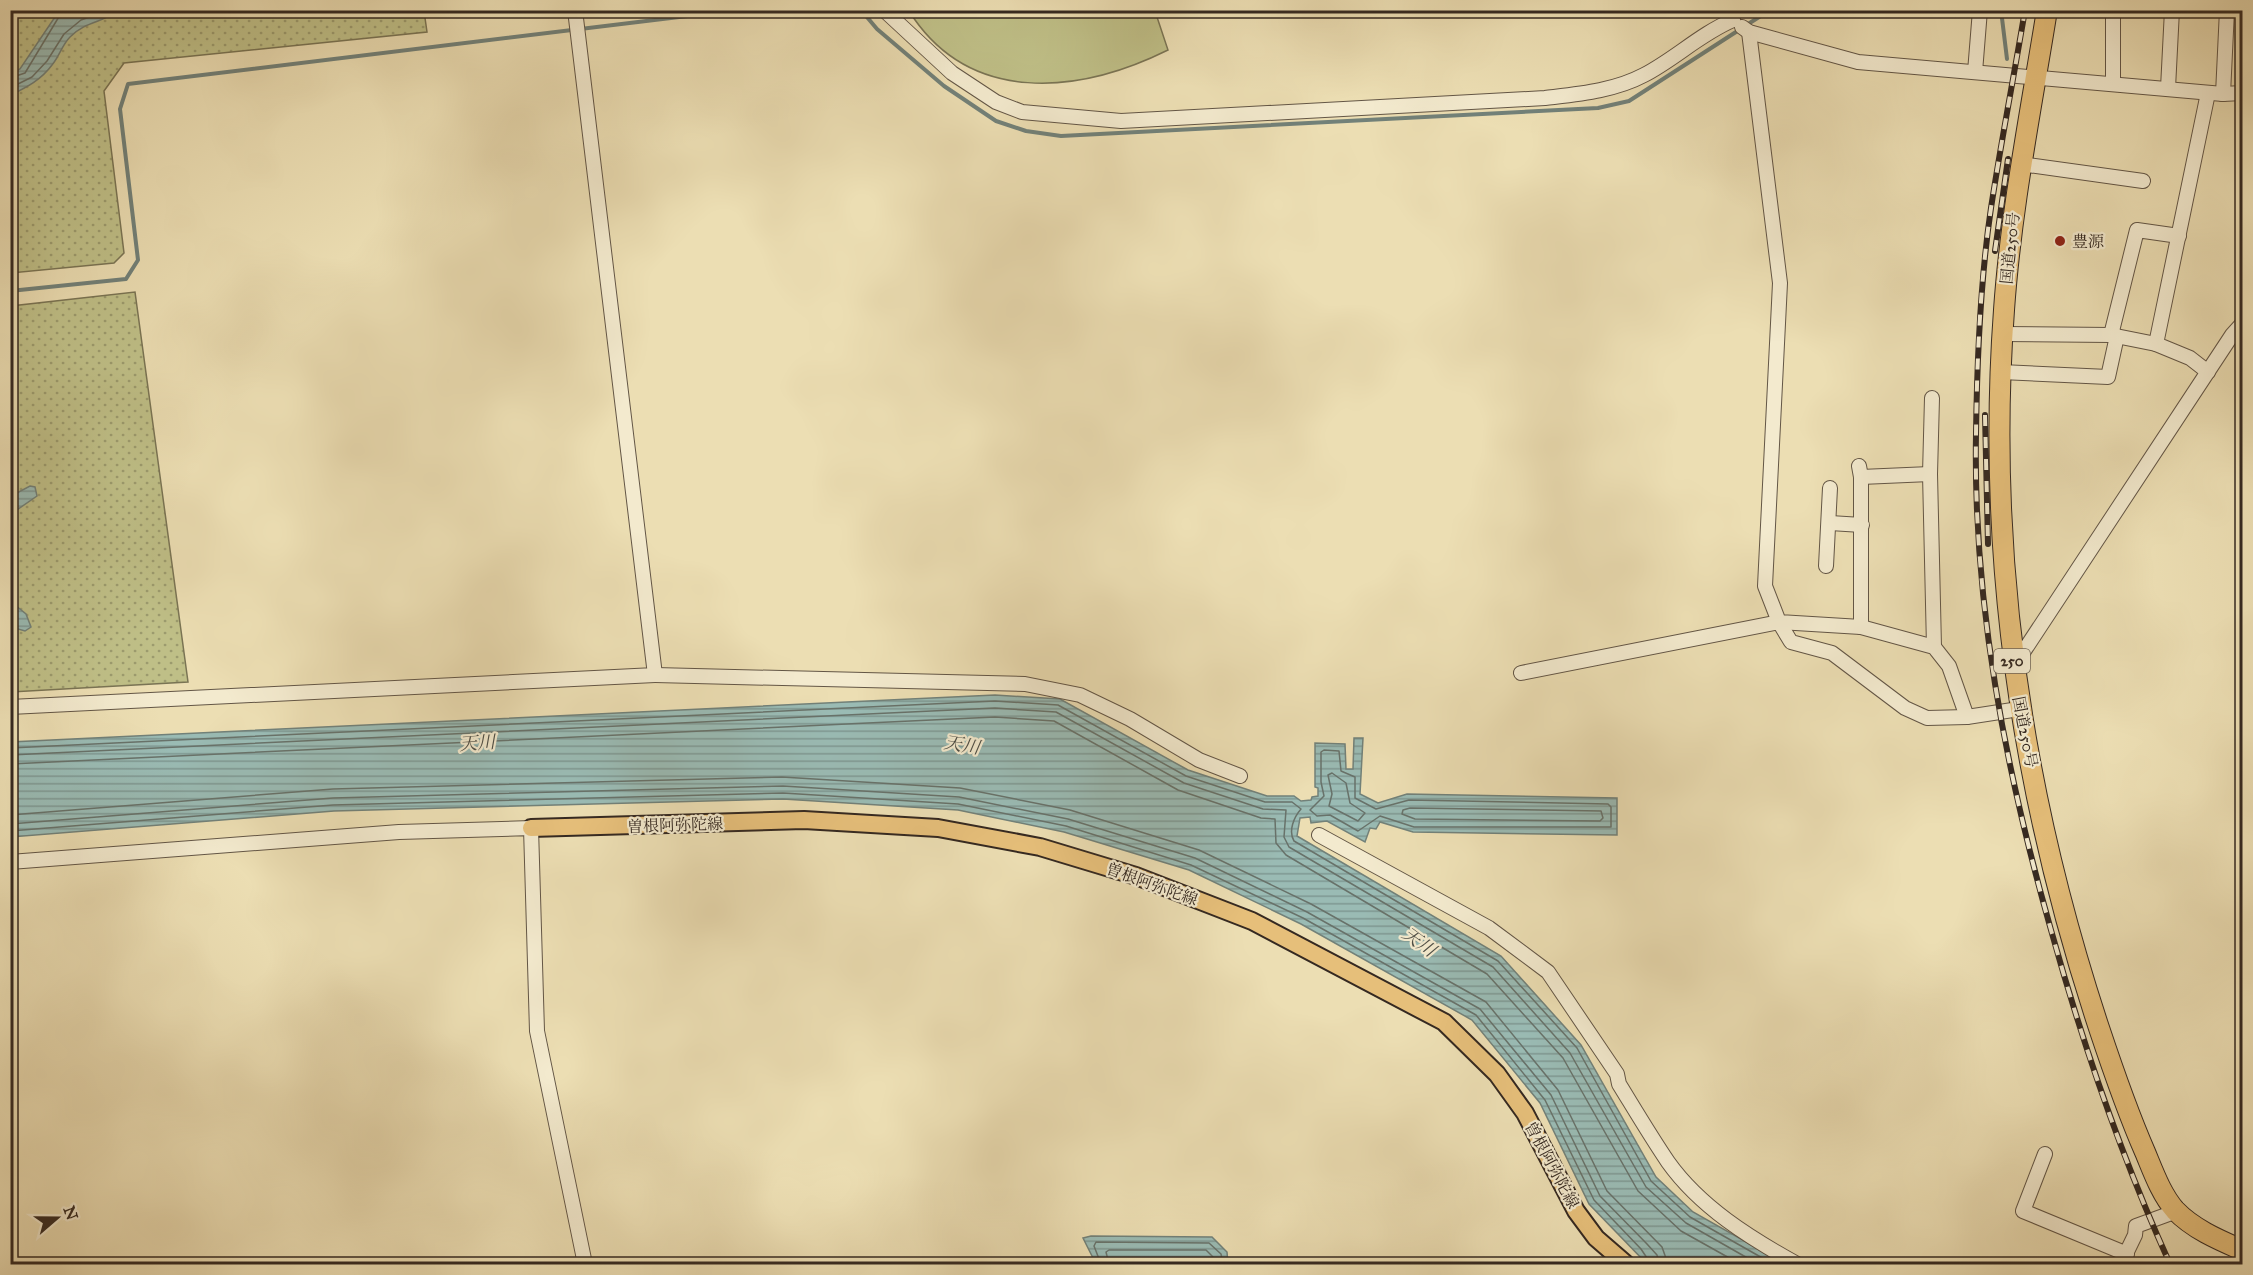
<svg xmlns="http://www.w3.org/2000/svg" width="2253" height="1275" viewBox="0 0 2253 1275" font-family="'IM FELL Great Primer','Noto Serif JP',serif">
<style>
.green{fill:url(#green-dots);stroke:#7a7454;stroke-width:1.5}
.pitch{fill:#bfbf87;stroke:#7a7454;stroke-width:1.5}
.water{fill:url(#water-rules);stroke:#728179;stroke-width:1.5}
.lines{fill:none;stroke-linecap:round;stroke-linejoin:round}
.shore{stroke:#68726a;stroke-width:1.5}
.stream{stroke:#728179;stroke-width:4}
.minor-casing{stroke:#635646;stroke-width:16}
.major-casing{stroke:#352921;stroke-width:20}
.highway-casing{stroke:#352921;stroke-width:22}
.minor{stroke:#f3eace;stroke-width:14}
.major{stroke:#e6bf7a;stroke-width:16}
.highway{stroke:#e6bf7a;stroke-width:20}
.rail-casing{stroke:#352921;stroke-width:6}
.rail{stroke:#f3eace;stroke-width:4;stroke-dasharray:11;stroke-linecap:butt}
.poi-dot{fill:#8f2418;stroke:#f3eace;stroke-width:2}
.labels{text-anchor:middle;dominant-baseline:central;stroke-width:4.5;stroke-linejoin:round;paint-order:stroke}
.shield{fill:#f3eace;stroke:#6e6355;stroke-width:1.5}
.shield-label{font-size:15px;font-weight:bold;fill:#352921}
.poi-label{font-size:16px;fill:#352921;stroke:#f3eace;text-anchor:start}
.street-label{font-size:16px;fill:#352921;stroke:#f3eace}
.water-label{font-size:18px;font-style:italic;fill:#4e4e46;stroke:#f3eace}
</style>
<defs>
<pattern id="green-dots" width="8" height="8" patternUnits="userSpaceOnUse" patternTransform="scale(1.5)"><rect width="8" height="8" fill="#bfbf87"/><path d="M2 2h.1M6 6h.1" fill="none" stroke="#9c9b6e" stroke-width="1.8" stroke-linecap="round"/></pattern>
<pattern id="water-rules" width="6" height="5" patternUnits="userSpaceOnUse" patternTransform="scale(1.5)"><rect width="6" height="5" fill="#9abbb4"/><path d="M0 2.5h6" fill="none" stroke="#7e9892"/></pattern>
</defs>
<rect width="100%" height="100%" fill="#ecdeb3"/>
<filter id="stains"><feTurbulence type="fractalNoise" baseFrequency=".00333" numOctaves="4"/><feColorMatrix values="0 0 0 0 .2 0 0 0 0 .09 0 0 0 0 .02 0 0 0 .5 -.17"/></filter>
<radialGradient id="worn" r=".72"><stop offset=".6" stop-color="#630" stop-opacity="0"/><stop offset="1" stop-color="#630" stop-opacity=".3"/></radialGradient>
<g class="green">
<path d="M11,11H424L427,32L124,63L104,91L124,253L114,263L11,273Z"/>
<path d="M135,292L188,682L11,692V306Z"/>
</g>
<path class="pitch" d="M909,11H1155L1168,50C1079,94 969,106 909,11Z"/>
<g class="water">
<path d="M59,11H119C103,22 84,22 70,37C62,45 59,57 52,65C41,80 27,87 11,95V73L20,69Z"/>
<path d="M30,486L35,487L37,496L11,514V496Z"/>
<path d="M10,601L26,614L31,627L25,631L11,627Z"/>
<path d="M995,695L1060,699L1188,770L1267,796H1294L1301,801L1311,800L1312,797L1318,796V788L1315,787V743L1345,744L1346,769H1353L1354,738H1363L1360,794L1378,803L1407,794L1617,798V835L1413,832L1380,822L1376,829L1370,828L1365,842L1327,821L1311,823L1310,817L1300,818L1297,836L1501,956L1581,1045L1656,1177L1693,1212L1785,1264H1647L1589,1204L1540,1103L1472,1020L1301,924L1189,870L1064,832L958,810L783,799L334,811L11,837L10,742Z"/>
<path d="M1091,1236L1212,1237L1227,1252L1228,1264H1096L1083,1238Z"/>
</g>
<g class="lines">
<g class="shore">
<path d="M10,78L25,73L63,10"/>
<path d="M10,88L32,77L47,61L64,34L81,20L109,10"/>
<path d="M10,748L995,701L1058,705L1186,776L1265,802H1292L1301,809C1294,817 1288,831 1294,841L1498,961L1577,1048L1651,1181L1690,1217L1773,1264"/>
<path d="M1324,750L1339,751L1341,771L1355,777V798L1376,809L1409,800L1608,804L1611,807V827H1414L1380,816L1358,831L1330,815L1317,816L1310,810L1324,796L1321,782V752Z"/>
<path d="M10,755L995,708L1056,712L1184,783L1263,809L1286,810L1284,837L1289,847L1493,967L1570,1053L1646,1187L1686,1223L1758,1264"/>
<path d="M10,764L995,717L1054,721L1178,790L1261,818L1275,819L1276,843L1286,855L1487,974L1563,1058L1638,1191L1681,1231L1740,1264"/>
<path d="M1332,773L1346,783L1350,803L1365,813L1358,821L1329,806L1332,794L1328,775Z"/>
<path d="M1410,808L1601,811L1603,818L1600,821L1415,819L1402,814L1403,810Z"/>
<path d="M10,815L333,789L782,777L960,788L1070,810L1199,850L1311,904L1486,1002L1558,1090L1607,1191L1662,1247L1668,1264"/>
<path d="M10,824L333,798L783,786L959,797L1068,819L1195,858L1307,912L1480,1009L1551,1095L1600,1196L1647,1244L1657,1255L1659,1264"/>
<path d="M10,831L333,805L783,793L958,804L1066,826L1191,865L1303,918L1476,1015L1545,1100L1594,1200L1641,1249L1651,1264"/>
<path d="M1101,1264L1094,1246L1096,1242L1209,1243L1221,1254L1223,1264"/>
<path d="M1109,1264L1106,1252L1109,1250H1206L1214,1258L1215,1264"/>
<path d="M1118,1264L1121,1259H1202L1206,1264"/>
</g>
<g class="stream">
<path d="M861,10L877,29L944,86L996,121L1026,131L1061,136L1598,108L1629,101L1739,30"/>
<path d="M2001,10L2007,59"/>
<path d="M1745,26L1770,10"/>
<path d="M10,291L126,279L138,260L120,109L128,84L737,10"/>
</g>
<g class="minor-casing">
<g id="minor">
<path d="M884,10L952,73L996,102L1022,112L1121,121L1545,98C1578,94 1614,91 1644,75C1675,59 1700,34 1733,20"/>
<path d="M2113,10V83"/>
<path d="M1742,27L1749,32L1858,62L2223,94L2242,93"/>
<path d="M1749,32L1780,283L1765,586L1779,622L1861,627L1934,647L1949,666L1967,717"/>
<path d="M1975,72L1980,10"/>
<path d="M2168,88L2172,10"/>
<path d="M2223,94L2227,10"/>
<path d="M2021,164L2143,181"/>
<path d="M2003,334L2111,335L2156,344"/>
<path d="M2111,335L2137,230L2179,236"/>
<path d="M2001,372L2108,377L2117,336"/>
<path d="M2208,372L2190,358L2156,344L2208,93"/>
<path d="M1932,398L1930,474L1934,647"/>
<path d="M1859,466L1861,477V627"/>
<path d="M1861,477L1930,474"/>
<path d="M1830,523L1862,525"/>
<path d="M1826,566L1830,488"/>
<path d="M2014,666L2232,335L2242,324"/>
<path d="M1521,673L1779,622L1791,642L1832,653L1905,708L1927,718L1967,717L2019,709"/>
<path d="M655,675L1025,684L1080,695L1130,719L1199,760L1240,776"/>
<path d="M10,707L655,675L575,10"/>
<path d="M1319,835L1489,928L1548,972L1617,1074L1619,1084C1635,1110 1651,1137 1668,1162C1700,1207 1750,1238 1797,1264"/>
<path d="M10,862L399,832L531,828L537,1031L585,1264"/>
<path d="M2045,1154L2023,1211L2127,1254"/>
<path d="M2121,1264L2135,1235L2136,1226L2177,1211"/>
</g>
</g>
<g class="major-casing">
<path id="major" d="M531,828L804,820L938,828L1040,847L1136,876L1252,921L1444,1022L1497,1074L1525,1113L1576,1211L1596,1238L1626,1264"/>
</g>
<g class="highway-casing">
<path id="highway" d="M2047,10C2031,110 2011,209 2004,310C1986,555 2022,795 2099,1028C2113,1070 2127,1111 2145,1152C2153,1171 2161,1194 2175,1210C2193,1229 2219,1240 2242,1250"/>
</g>
<use href="#minor" class="minor"/>
<use href="#major" class="major"/>
<use href="#highway" class="highway"/>
<g class="rail-casing">
<g id="rail">
<path d="M2025,10C2014,76 2001,142 1991,208C1980,282 1977,359 1976,434C1973,603 2005,768 2051,930C2083,1045 2121,1156 2170,1264"/>
<path d="M1995,251L2008,159"/>
<path d="M1985,415L1988,544"/>
</g>
</g>
<use href="#rail" class="rail"/>
</g>
<circle class="poi-dot" cx="2060" cy="241" r="6"/>
<g class="labels">
<rect class="shield" x="1994" y="649" width="36" height="24" rx="4.5"/>
<g class="shield-label">
<text x="2012" y="661">250</text>
</g>
<g class="poi-label">
<text x="2072" y="241">豊源</text>
</g>
<g class="street-label">
<text transform="translate(2010 248) rotate(-84)">国道250号</text>
<text transform="translate(2025 732) rotate(79)">国道250号</text>
<text transform="translate(675 825) rotate(-2)">曽根阿弥陀線</text>
<text transform="translate(1152 884) rotate(20)">曽根阿弥陀線</text>
<text transform="translate(1552 1165) rotate(62)">曽根阿弥陀線</text>
</g>
<g class="water-label">
<text transform="translate(477 743) rotate(-4)">天川</text>
<text transform="translate(962 745) rotate(9)">天川</text>
<text transform="translate(1419 942) rotate(36)">天川</text>
</g>
</g>
<rect width="2253" height="1275" fill="none" stroke="#ecdeb3" stroke-width="36"/>
<rect x="12" y="12" width="2229" height="1251" fill="none" stroke="#352921" stroke-width="3"/>
<rect x="18" y="18" width="2217" height="1239" fill="none" stroke="#352921" stroke-width="1.5"/>
<g transform="translate(57 1218) rotate(70)" stroke="#f3eace" stroke-width="4.5" paint-order="stroke">
<path d="M0-4.5L10 22L0 15L-10 22Z" fill="#352921"/>
<text y="-9" font-size="16" font-weight="bold" text-anchor="middle" fill="#352921">N</text>
</g>
<rect width="100%" height="100%" filter="url(#stains)"/>
<rect width="100%" height="100%" fill="url(#worn)"/>
</svg>
